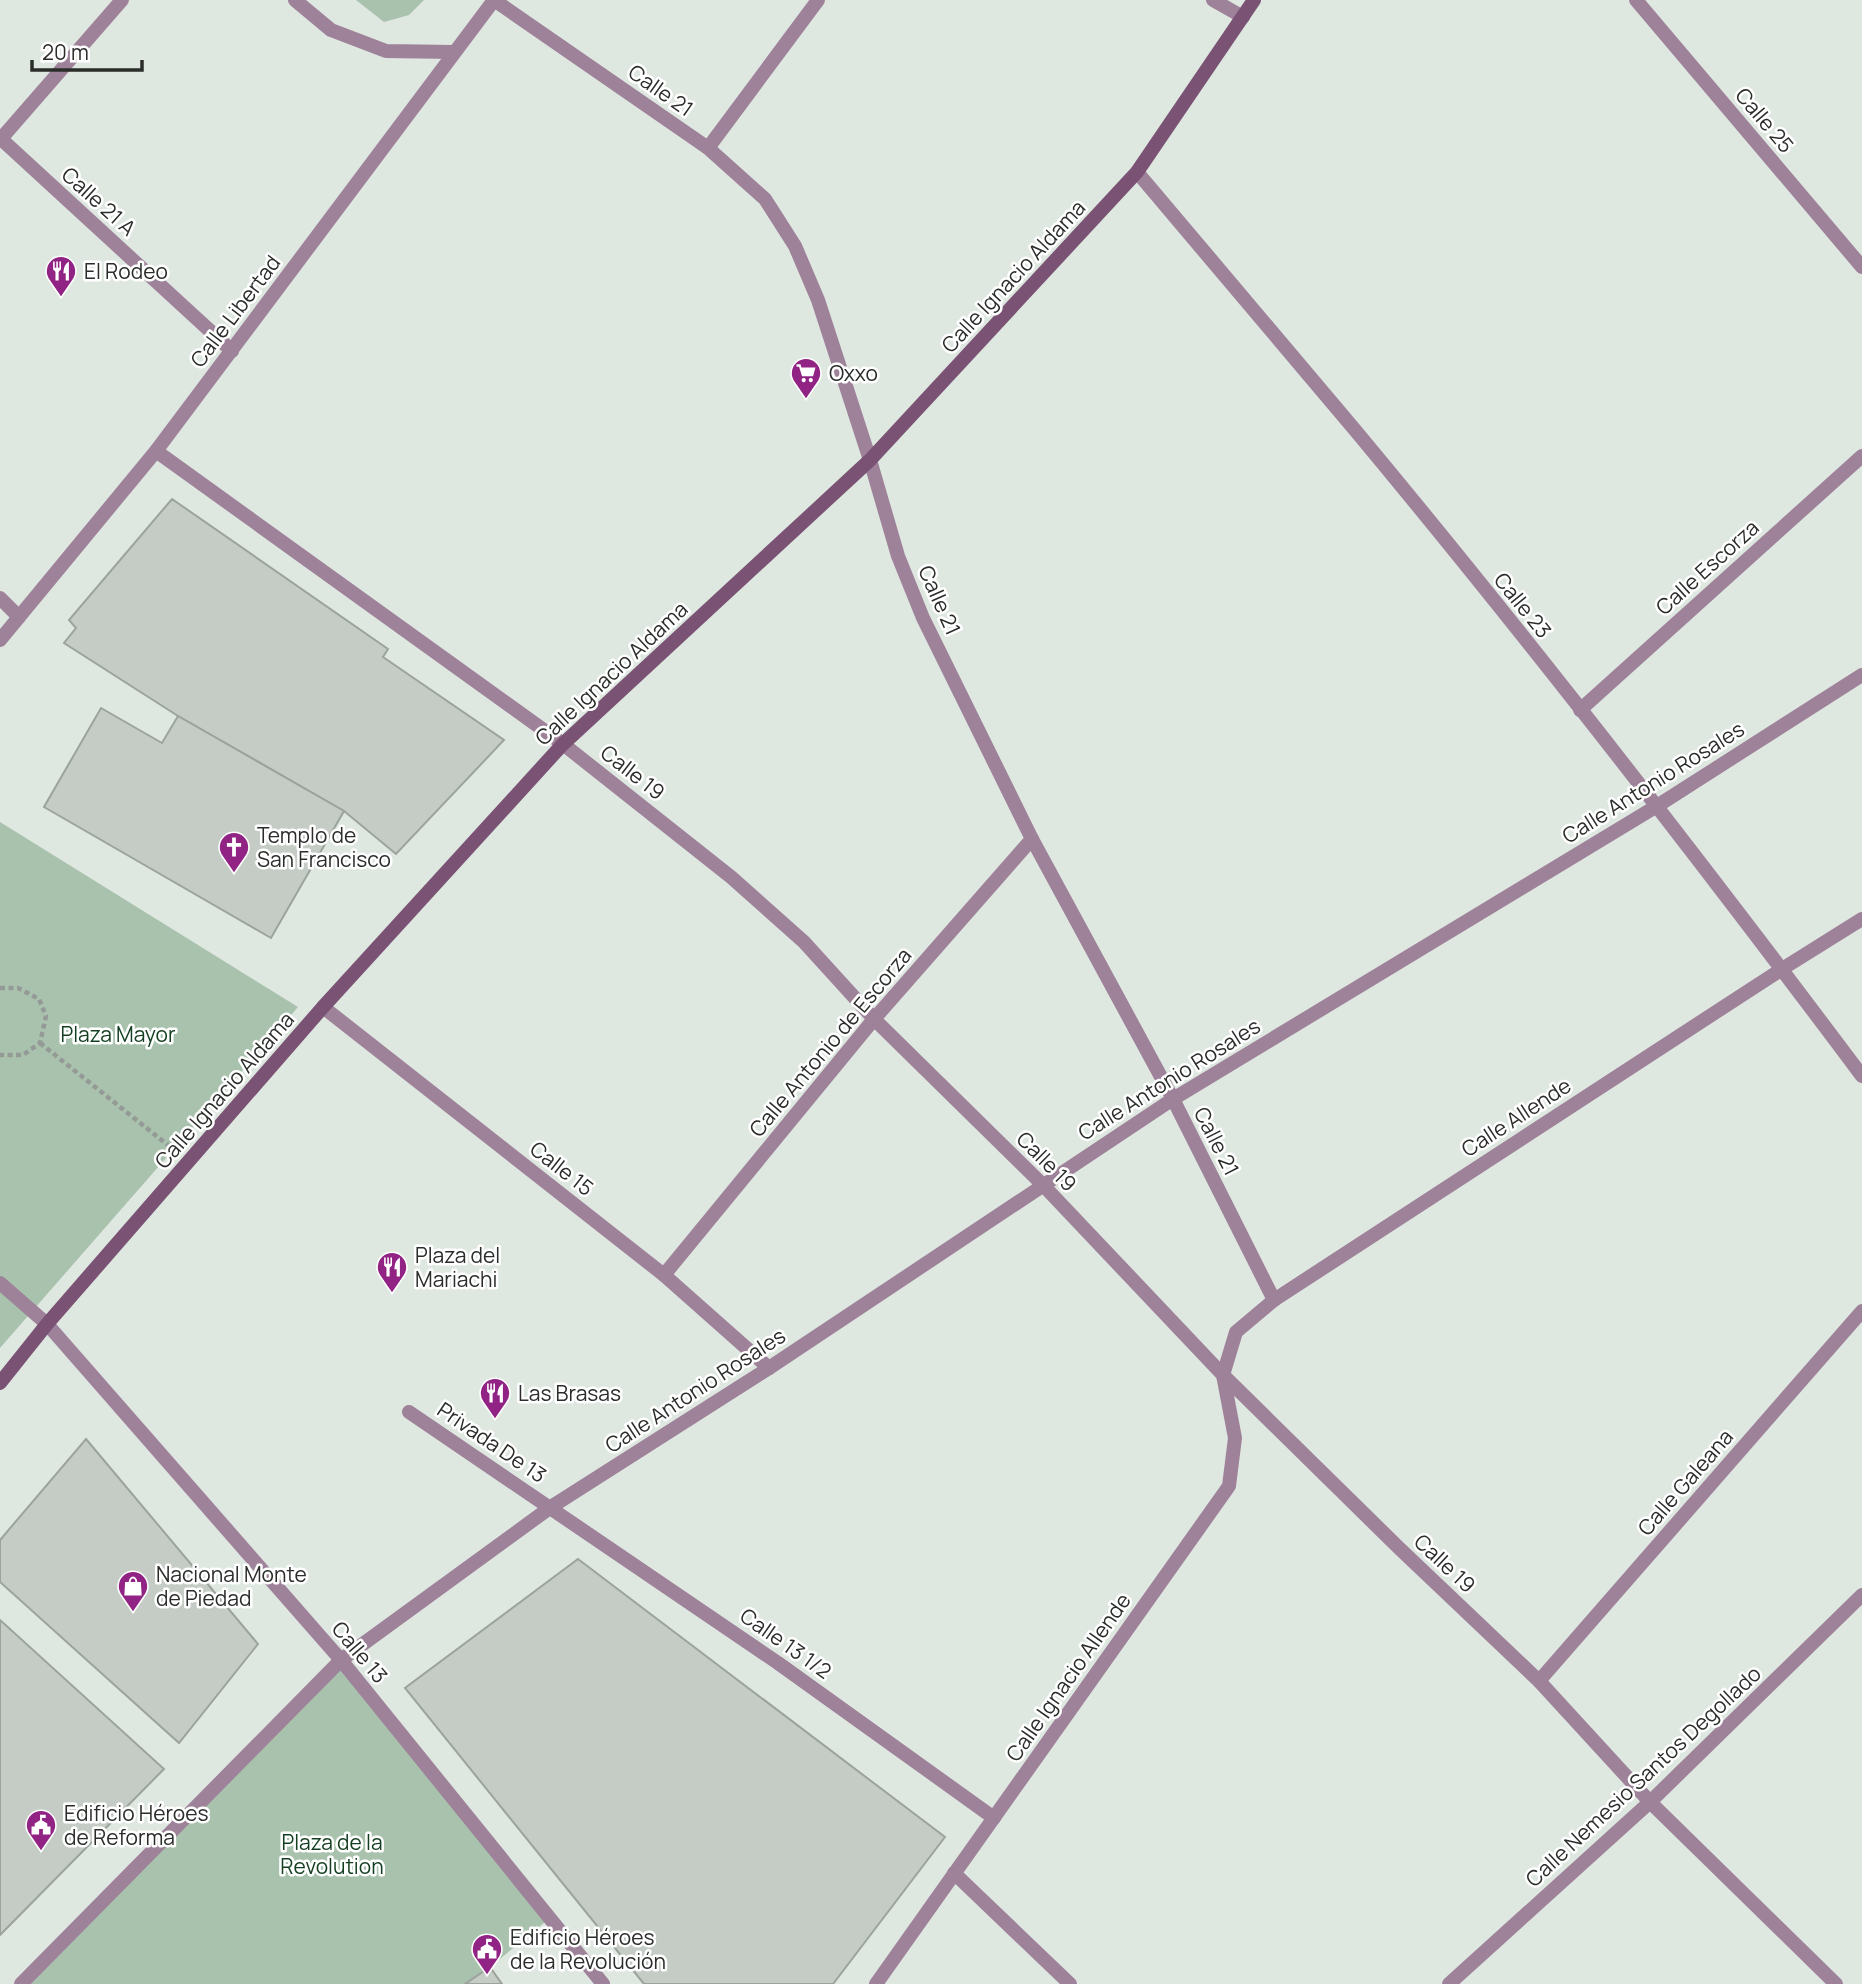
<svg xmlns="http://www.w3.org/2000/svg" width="1862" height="1984" viewBox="0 0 1862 1984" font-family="Manrope,sans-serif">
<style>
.green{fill:#a9c2ad}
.building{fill:#c4ccc5;stroke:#9ca39d;stroke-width:2}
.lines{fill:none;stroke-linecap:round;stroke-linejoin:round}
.path{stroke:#949a95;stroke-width:4.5;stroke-dasharray:5 3.5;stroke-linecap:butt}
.street{stroke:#9e8299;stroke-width:14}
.secondary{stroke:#7a5374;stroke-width:14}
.labels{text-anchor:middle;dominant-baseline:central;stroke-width:5;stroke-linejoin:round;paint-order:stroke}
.street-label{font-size:21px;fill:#2a2d2a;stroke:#fff}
.poi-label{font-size:21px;fill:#2a2d2a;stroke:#fff;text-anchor:start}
.park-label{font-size:21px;fill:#133f20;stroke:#fff}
</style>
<rect width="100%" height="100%" fill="#dfe7e1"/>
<g class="green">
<path d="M356,0H424L409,15L384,22Z"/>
<path d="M0,822L298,1007L0,1348Z"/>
<path d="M341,1660L550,1918L490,1967L465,1984H21Z"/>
</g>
<g class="building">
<path d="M172,499L388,649L383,657L504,740L396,854L344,811L178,716L64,643L76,628L69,620Z"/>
<path d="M101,708L162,743L178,716L344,811L271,938L44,807Z"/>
<path d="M86,1439L258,1644L179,1743L0,1582V1540Z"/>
<path d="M578,1559L945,1837L833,1984H644L405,1688Z"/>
<path d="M0,1620L164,1769L0,1935Z"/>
<path d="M490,1967L502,1984H465Z"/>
</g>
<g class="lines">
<g class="path">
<path d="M0,988H18L39,999L46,1016L40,1043L23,1055H0"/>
<path d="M40,1043L169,1146"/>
</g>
<g class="street">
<path d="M295,0L331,30L386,51L453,52"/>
<path d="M1213,0L1243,17"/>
<path d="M1636,0L1862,267"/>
<path d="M0,138L232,351"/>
<path d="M0,140L122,0"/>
<path d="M708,148L818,0"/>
<path d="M1137,172C1210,258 1283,344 1355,430C1530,640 1698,857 1862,1076"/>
<path d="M156,451L563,744L731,877L804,942L874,1019L1043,1185L1223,1375L1399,1548L1539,1681L1650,1802L1836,1984"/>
<path d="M0,598L19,617"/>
<path d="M0,640L156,451L494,0L708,148L765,199L795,246L818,300L870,460L898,556L923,618L1032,839L1173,1099L1274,1300"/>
<path d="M1580,710L1862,456"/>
<path d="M323,1007L664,1275L769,1368"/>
<path d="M664,1275L874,1019L1032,839"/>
<path d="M0,1283L47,1324L341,1660L603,1984"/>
<path d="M409,1412L778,1663L994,1818"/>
<path d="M1539,1681L1862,1311"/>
<path d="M954,1873L1070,1984"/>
<path d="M21,1984L341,1660L551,1507L769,1368L1173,1099L1657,806L1862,675"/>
<path d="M876,1984L1229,1486L1235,1438L1223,1375L1236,1332L1274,1300L1782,969L1862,919"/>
<path d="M1449,1984L1650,1802L1862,1595"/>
</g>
<path class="secondary" d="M0,1383L47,1324L323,1007L563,744L870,460L1137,172L1254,0"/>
</g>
<defs>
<g id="restaurant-pin" transform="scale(1.575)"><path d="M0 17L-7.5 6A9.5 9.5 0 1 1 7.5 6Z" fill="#912385" stroke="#fff"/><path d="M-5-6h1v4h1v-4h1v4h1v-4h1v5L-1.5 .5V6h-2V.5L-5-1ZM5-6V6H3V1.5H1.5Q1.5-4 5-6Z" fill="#fff"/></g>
<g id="supermarket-pin" transform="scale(1.575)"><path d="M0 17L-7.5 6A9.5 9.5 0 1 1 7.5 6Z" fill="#912385" stroke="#fff"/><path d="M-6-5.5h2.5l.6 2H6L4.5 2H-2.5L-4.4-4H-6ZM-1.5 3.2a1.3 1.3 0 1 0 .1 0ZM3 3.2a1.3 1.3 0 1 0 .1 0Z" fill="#fff"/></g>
<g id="church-pin" transform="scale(1.575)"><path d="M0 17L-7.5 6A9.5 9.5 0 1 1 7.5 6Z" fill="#912385" stroke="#fff"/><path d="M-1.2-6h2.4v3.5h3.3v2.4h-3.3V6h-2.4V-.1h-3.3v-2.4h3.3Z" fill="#fff"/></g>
<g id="shop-pin" transform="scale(1.575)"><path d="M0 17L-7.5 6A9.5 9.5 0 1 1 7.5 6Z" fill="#912385" stroke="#fff"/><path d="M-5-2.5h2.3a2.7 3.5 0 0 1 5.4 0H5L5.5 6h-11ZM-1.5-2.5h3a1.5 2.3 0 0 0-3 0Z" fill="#fff"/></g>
<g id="civic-pin" transform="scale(1.575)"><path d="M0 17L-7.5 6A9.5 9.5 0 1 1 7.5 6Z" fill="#912385" stroke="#fff"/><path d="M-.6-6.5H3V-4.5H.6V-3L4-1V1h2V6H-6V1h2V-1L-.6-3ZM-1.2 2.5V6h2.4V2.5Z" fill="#fff"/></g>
</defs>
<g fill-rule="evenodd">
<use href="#restaurant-pin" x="61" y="271"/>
<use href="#supermarket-pin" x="806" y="373"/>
<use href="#church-pin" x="234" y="847"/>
<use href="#restaurant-pin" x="392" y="1267"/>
<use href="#restaurant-pin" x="495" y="1393"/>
<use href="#shop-pin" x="133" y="1586"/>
<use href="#civic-pin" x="41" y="1825"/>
<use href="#civic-pin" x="487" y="1949"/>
</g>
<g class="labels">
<g class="street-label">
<text transform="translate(661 90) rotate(35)">Calle 21</text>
<text transform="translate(1765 120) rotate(50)">Calle 25</text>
<text transform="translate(99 201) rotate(42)">Calle 21 A</text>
<text transform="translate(1013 276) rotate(-47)">Calle Ignacio Aldama</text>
<text transform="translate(235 311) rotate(-53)">Calle Libertad</text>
<text transform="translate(1707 567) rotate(-42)">Calle Escorza</text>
<text transform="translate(940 600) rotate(66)">Calle 21</text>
<text transform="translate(1523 605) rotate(51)">Calle 23</text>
<text transform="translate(611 673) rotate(-43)">Calle Ignacio Aldama</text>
<text transform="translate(633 772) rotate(38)">Calle 19</text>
<text transform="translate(1653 782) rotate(-32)">Calle Antonio Rosales</text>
<text transform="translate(830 1042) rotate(-50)">Calle Antonio de Escorza</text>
<text transform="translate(1169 1079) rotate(-32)">Calle Antonio Rosales</text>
<text transform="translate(224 1090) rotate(-49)">Calle Ignacio Aldama</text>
<text transform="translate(1516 1117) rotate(-33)">Calle Allende</text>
<text transform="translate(1217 1141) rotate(63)">Calle 21</text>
<text transform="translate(1047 1161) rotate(45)">Calle 19</text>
<text transform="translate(562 1168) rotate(38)">Calle 15</text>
<text transform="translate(695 1390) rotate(-33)">Calle Antonio Rosales</text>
<text transform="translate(492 1442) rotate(34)">Privada De 13</text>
<text transform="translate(1685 1482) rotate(-49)">Calle Galeana</text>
<text transform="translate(1445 1563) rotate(43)">Calle 19</text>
<text transform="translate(786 1643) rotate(35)">Calle 13 1/2</text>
<text transform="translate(360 1652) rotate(50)">Calle 13</text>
<text transform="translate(1068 1677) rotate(-55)">Calle Ignacio Allende</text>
<text transform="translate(1643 1776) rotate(-43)">Calle Nemesio Santos Degollado</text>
</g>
<g class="poi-label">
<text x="84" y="271">El Rodeo</text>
<text x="829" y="373">Oxxo</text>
<text x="257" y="835">Templo de<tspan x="257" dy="24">San Francisco</tspan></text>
<text x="415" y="1255">Plaza del<tspan x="415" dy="24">Mariachi</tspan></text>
<text x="518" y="1393">Las Brasas</text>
<text x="156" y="1574">Nacional Monte<tspan x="156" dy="24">de Piedad</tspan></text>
<text x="64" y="1813">Edificio Héroes<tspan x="64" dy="24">de Reforma</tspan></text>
<text x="510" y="1937">Edificio Héroes<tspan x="510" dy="24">de la Revolución</tspan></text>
</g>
<g class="park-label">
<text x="118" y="1034">Plaza Mayor</text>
<text x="332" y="1842">Plaza de la<tspan x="332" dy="24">Revolution</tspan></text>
</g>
</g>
<path d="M32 60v10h110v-10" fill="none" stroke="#2a2d2a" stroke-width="3.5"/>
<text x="42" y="60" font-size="21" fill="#2a2d2a" stroke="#ffffff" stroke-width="5" paint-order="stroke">20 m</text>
</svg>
